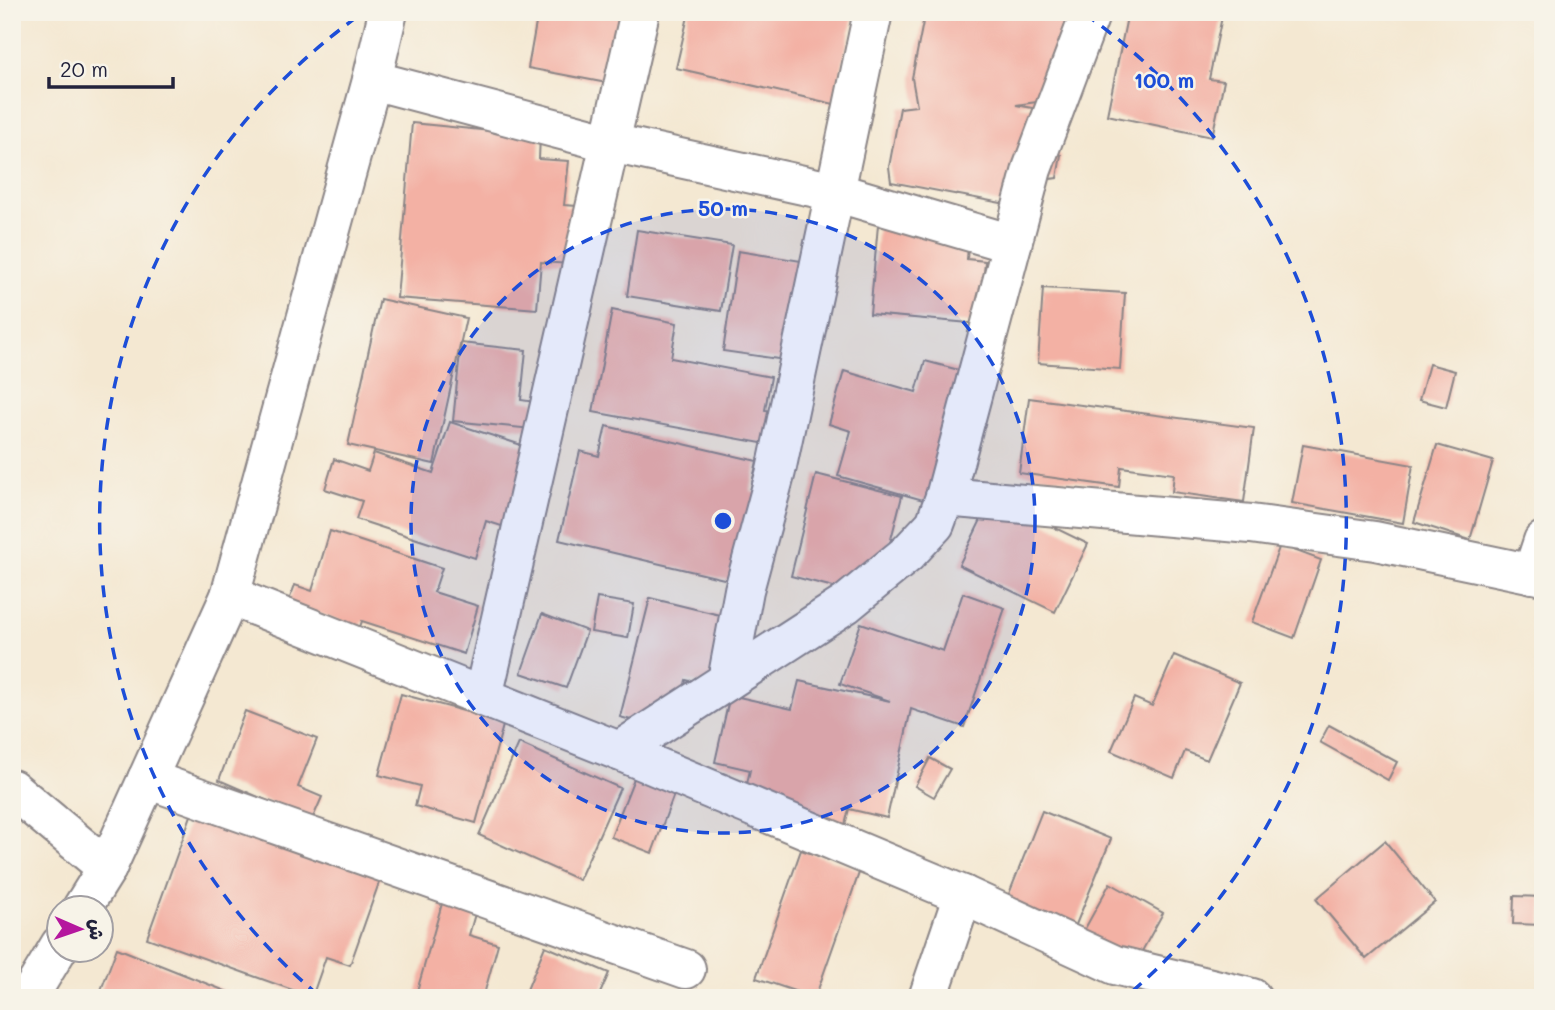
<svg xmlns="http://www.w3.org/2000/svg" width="1555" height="1010" viewBox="0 0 1555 1010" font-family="Mali,'Playpen Sans Arabic',sans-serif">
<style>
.building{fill:#f3b1a4}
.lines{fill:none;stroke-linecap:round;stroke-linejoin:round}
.street-casing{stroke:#8b8586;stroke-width:42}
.secondary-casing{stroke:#8b8586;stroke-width:42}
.street{stroke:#fff;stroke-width:38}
.secondary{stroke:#fff;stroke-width:38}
.ring{fill:none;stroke:#1d4ed8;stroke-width:3.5;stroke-dasharray:12 9}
.centre{fill:#1d4ed8;stroke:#f7f3e8;stroke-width:3.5}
.ring-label{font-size:21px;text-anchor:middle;font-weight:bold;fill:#1d4ed8;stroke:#f7f3e8;stroke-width:5;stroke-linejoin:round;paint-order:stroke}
</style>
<rect width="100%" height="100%" fill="#f7f3e8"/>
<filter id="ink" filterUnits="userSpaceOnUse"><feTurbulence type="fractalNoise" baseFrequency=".0143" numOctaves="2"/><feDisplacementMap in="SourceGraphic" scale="14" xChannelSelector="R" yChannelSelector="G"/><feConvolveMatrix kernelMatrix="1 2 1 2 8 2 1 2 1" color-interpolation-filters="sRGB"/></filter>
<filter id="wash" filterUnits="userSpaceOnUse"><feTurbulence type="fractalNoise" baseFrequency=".00686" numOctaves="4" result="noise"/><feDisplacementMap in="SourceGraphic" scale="28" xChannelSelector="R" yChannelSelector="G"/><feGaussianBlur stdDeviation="1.57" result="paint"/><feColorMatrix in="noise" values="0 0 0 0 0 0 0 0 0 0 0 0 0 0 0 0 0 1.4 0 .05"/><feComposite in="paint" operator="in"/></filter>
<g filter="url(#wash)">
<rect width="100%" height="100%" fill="#f4e8d2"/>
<g id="blocks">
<g class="building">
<path d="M538,12H647L633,88L528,68Z"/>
<path d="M689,12H854L834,104L676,68Z"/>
<path d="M925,12H1081L1064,98L1016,105L1038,109L1031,149L1061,155L1057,178L1021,183L1017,206L891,182L889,167L900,108L917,106L912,78Z"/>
<path d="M1128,12H1223L1209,79L1224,81L1212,137L1107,115Z"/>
<path d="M412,123L540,136L539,159L569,161L564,205L591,207L586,265L541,262L537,309L397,298Z"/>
<path d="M878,225L969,233L967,259L985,261L980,324L870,314Z"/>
<path d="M637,230L732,245L721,311L627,296Z"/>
<path d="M738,251L820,264L806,363L723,351Z"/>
<path d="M1043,288L1125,293L1120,369L1038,363Z"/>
<path d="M380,299L466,318L434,464L348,445Z"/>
<path d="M612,310L677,323L671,358L771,377L765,410L783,413L777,446L593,412Z"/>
<path d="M461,343L526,350L521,400L535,402L532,429L453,421Z"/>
<path d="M925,361L985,377L948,507L838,476L851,431L829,424L844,371L916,392Z"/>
<path d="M1429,364L1455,371L1446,407L1419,400Z"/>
<path d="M1029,398L1254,428L1244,502L1172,492L1174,474L1121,467L1119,487L1019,473Z"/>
<path d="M450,422L540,451L514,530L486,521L475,558L356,519L362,501L325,489L334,459L368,471L374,453L433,473Z"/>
<path d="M606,426L757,461L750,492L762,494L741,583L559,540L580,451L599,456Z"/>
<path d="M1303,445L1413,465L1403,523L1292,503Z"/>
<path d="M1437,445L1493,461L1470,540L1414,522Z"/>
<path d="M816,474L902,496L876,598L791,576Z"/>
<path d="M992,497L1088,544L1055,612L959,565Z"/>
<path d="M330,531L442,568L434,592L478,606L464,654L362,621L360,627L288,603L295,585L312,591Z"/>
<path d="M1280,545L1321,560L1294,638L1252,622Z"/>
<path d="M963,593L1005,608L964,727L911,709L887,818L849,809L845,825L743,802L750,770L715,762L730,695L792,709L799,681L890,701L840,684L861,623L943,651Z"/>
<path d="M597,598L634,604L628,638L591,632Z"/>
<path d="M650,598L728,617L711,686L686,680L678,713L651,706L646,724L620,717Z"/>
<path d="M542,614L587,631L566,688L521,673Z"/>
<path d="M1174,655L1240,683L1207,760L1185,751L1174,778L1111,751L1134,698L1152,706Z"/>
<path d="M401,694L504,722L476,823L415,806L420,786L379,775Z"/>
<path d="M245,711L317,739L298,787L322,797L312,820L219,780Z"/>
<path d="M1329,725L1397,762L1388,780L1320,742Z"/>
<path d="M519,743L620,788L579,880L479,835Z"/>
<path d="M642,758L682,773L652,853L611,837Z"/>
<path d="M930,758L950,769L934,797L915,786Z"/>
<path d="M193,810L381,877L350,965L326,957L312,997L147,938Z"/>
<path d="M1042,811L1111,839L1073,932L1005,904Z"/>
<path d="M1385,841L1435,902L1366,959L1316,899Z"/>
<path d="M801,850L860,870L815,998L756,978Z"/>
<path d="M1110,883L1163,913L1129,975L1076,945Z"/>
<path d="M445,893L478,903L469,935L498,944L483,998H415Z"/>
<path d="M1514,896L1542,897V925L1513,924Z"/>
<path d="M545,946L609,973L598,998L524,997Z"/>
<path d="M117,948L243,998H98Z"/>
</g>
</g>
</g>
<g filter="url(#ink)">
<use href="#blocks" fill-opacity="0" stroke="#8b8586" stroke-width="2"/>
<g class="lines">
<g class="street-casing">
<g id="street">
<path d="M1091,12L1032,169L945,497L1251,524L1375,541L1543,576"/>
<path d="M372,80L611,143L835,192L1012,244"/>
<path d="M1532,574L1543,541"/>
<path d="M230,596L619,751L846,604L907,554L935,524L945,497"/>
<path d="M727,681L744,590L776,471L873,12"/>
<path d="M483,697L640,12"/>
<path d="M619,751L963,895L1115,965L1252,998"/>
<path d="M147,779L686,969"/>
<path d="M12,789L107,868"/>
<path d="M928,998L963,895"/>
</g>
</g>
<g class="secondary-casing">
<g id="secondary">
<path d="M82,908L107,868L230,596L372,80L388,12"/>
<path d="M28,998L60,945"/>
</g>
</g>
<use href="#street" class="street"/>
<use href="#secondary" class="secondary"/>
</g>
</g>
<circle cx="723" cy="521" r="312" fill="#1d4ed8" fill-opacity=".12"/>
<g class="ring">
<circle cx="723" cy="521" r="312"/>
<path d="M318 995A623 623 0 0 1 361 14M1085 14A623 623 0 0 1 1128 995"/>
</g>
<circle cx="723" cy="521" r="10" class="centre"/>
<g class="ring-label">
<text x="1164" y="88">100 m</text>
<text x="723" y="216">50 m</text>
</g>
<rect width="1555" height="1010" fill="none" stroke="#f7f3e8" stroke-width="42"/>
<g transform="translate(80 929) rotate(92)"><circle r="33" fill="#f7f3e8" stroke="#a29fa3" stroke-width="2"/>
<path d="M0-5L12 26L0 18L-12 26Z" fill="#b5179e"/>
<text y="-10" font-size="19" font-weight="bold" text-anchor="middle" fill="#22223b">ش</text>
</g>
<path d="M49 77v10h124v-10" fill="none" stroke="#22223b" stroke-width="3.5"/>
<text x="60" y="77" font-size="21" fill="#22223b" stroke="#f7f3e8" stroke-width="5" paint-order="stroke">20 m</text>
</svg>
